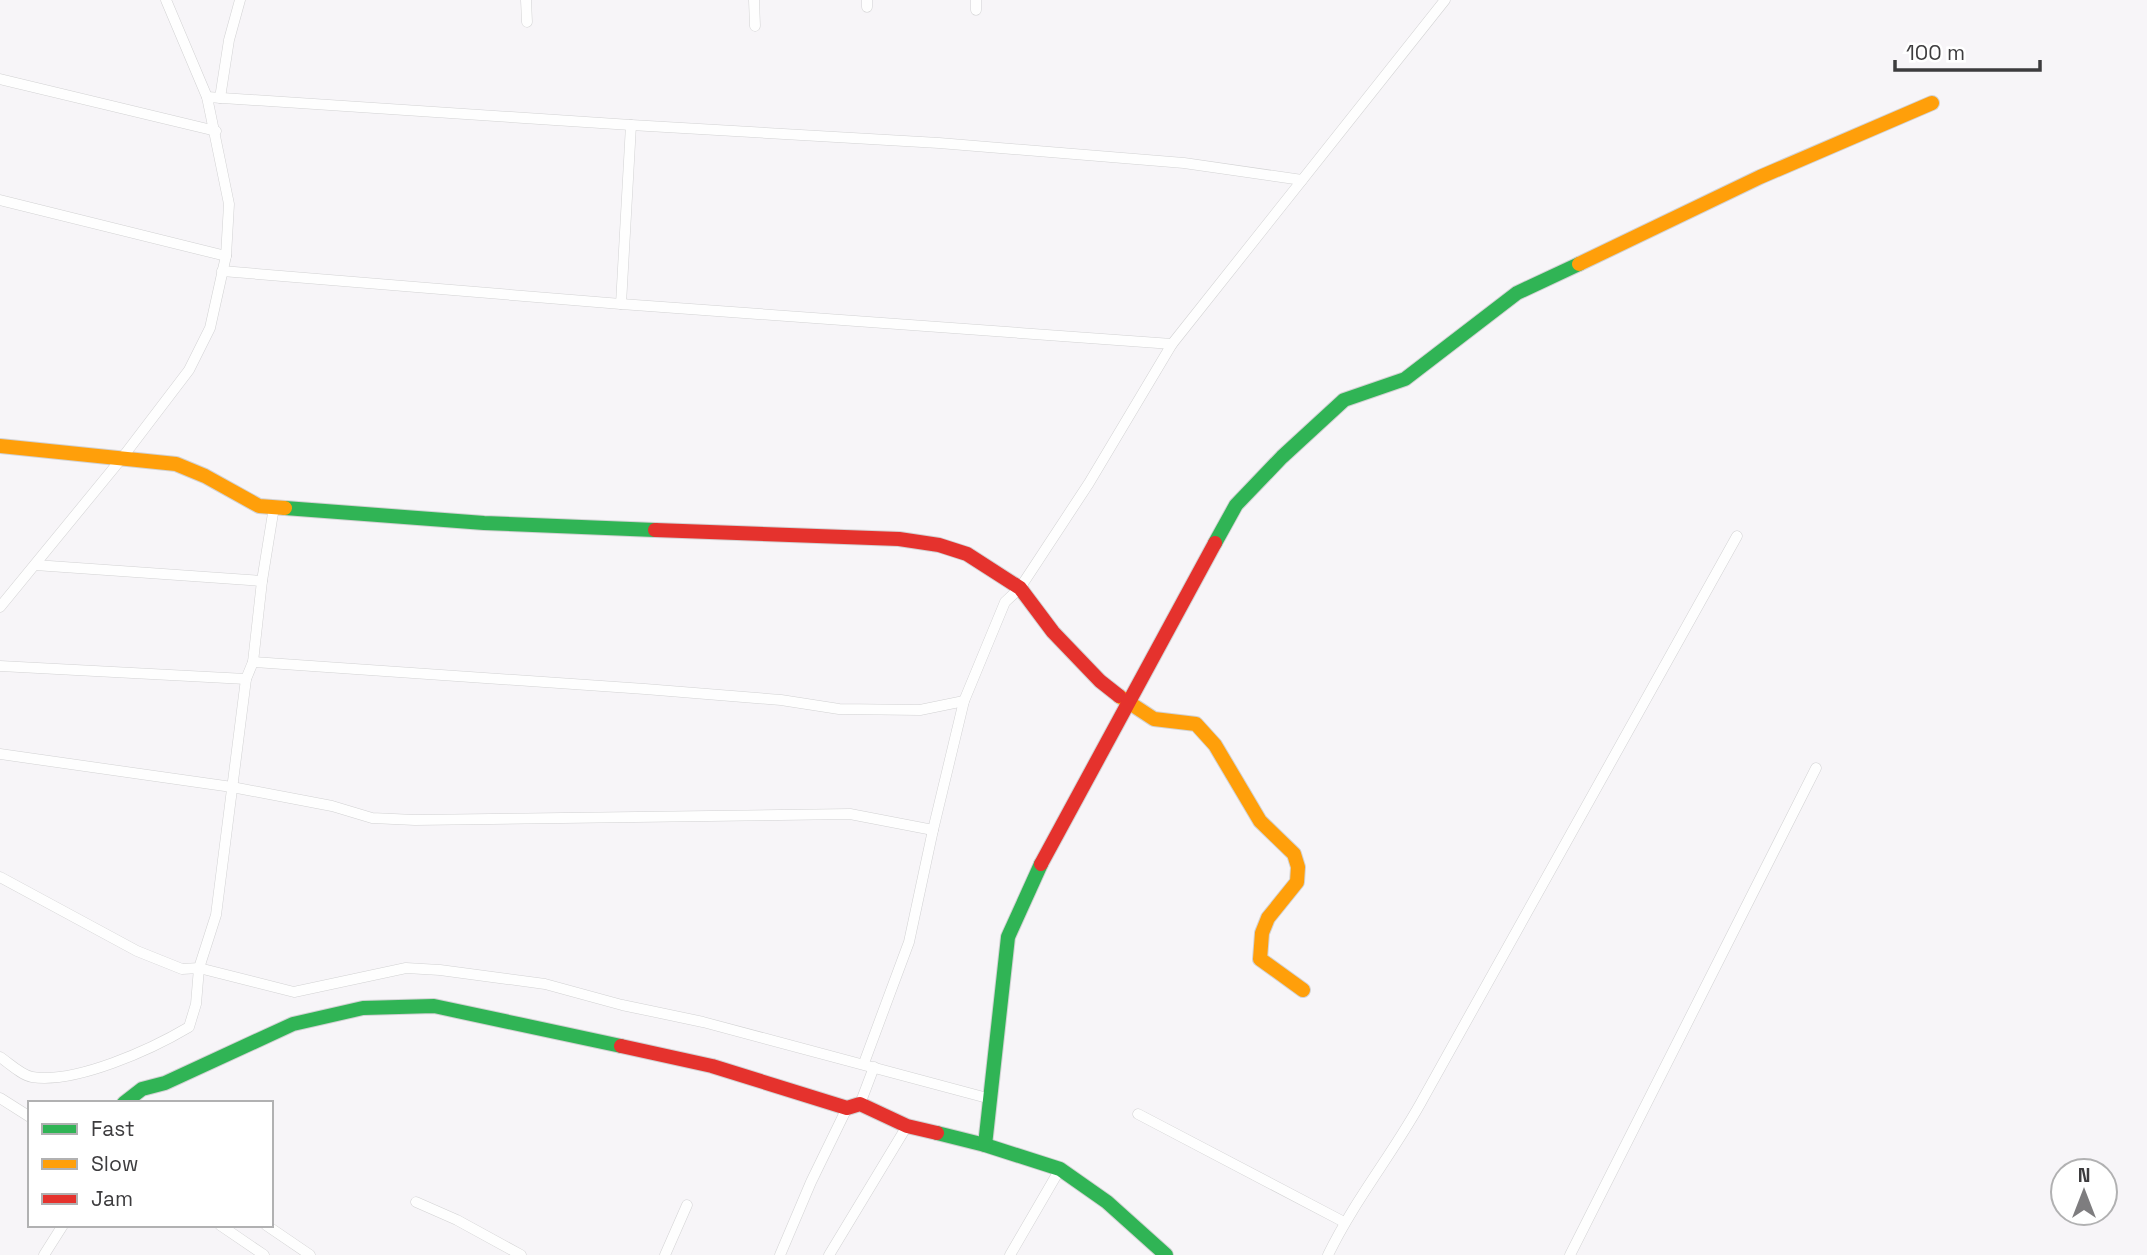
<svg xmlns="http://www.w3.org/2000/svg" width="2147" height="1255" viewBox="0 0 2147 1255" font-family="'Space Grotesk',sans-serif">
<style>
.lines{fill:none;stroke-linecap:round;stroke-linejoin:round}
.street-casing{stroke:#d2d2d3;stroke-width:11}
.fast-casing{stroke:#d2d2d3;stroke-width:16}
.slow-casing{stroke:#d2d2d3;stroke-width:16}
.jam-casing{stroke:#d2d2d3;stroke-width:16}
.street{stroke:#fefefe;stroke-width:10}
.fast{stroke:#30b455;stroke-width:14}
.slow{stroke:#ff9f0a;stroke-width:14}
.jam{stroke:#e5322d;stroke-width:14}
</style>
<rect width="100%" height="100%" fill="#f7f5f8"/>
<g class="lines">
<g class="street-casing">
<g id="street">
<path d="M526,0L527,22"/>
<path d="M754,0L755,26"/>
<path d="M867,0V7"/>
<path d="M976,0V10"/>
<path d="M0,79L216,131"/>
<path d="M207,97L631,125L939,143L1184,163L1302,180"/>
<path d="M220,98L229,40L240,0"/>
<path d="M0,200L226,256"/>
<path d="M222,271L621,304L1172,344"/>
<path d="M621,304L631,125"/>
<path d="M35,565L262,581"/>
<path d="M0,607L122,458L189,370L210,328L226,256L229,204L207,97L166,0"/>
<path d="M253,662L645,689L781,700L839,709L920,710L964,701"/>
<path d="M0,666L246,679"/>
<path d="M0,754L232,787L332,806L372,818L415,820L850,814L933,830"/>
<path d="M0,877L137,951L182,969L199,968L294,992L406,968L440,970L545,984L622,1005L703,1022L991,1099"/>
<path d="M0,1057C9,1063 21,1075 32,1077C76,1084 152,1049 189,1027L196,1004L199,968L216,915L246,679L253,662L262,581L274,507"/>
<path d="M864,1063L909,942L933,830L964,701L1005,602L1020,588L1089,483L1172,344L1445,0"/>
<path d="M0,1098L30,1117"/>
<path d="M860,1104L874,1067"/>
<path d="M1138,1114L1344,1222"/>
<path d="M416,1202L457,1220L521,1255"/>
<path d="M220,1225L264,1255"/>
<path d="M266,1225L310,1255"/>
<path d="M44,1255L63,1225"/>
<path d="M665,1255L687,1205"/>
<path d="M780,1255L811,1182L847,1108"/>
<path d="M829,1255L907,1126"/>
<path d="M1010,1255L1060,1169"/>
<path d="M1328,1255C1355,1199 1395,1151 1424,1097C1528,909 1632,722 1737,536"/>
<path d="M1570,1255L1816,768"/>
</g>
</g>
<g class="fast-casing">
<g id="fast">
<path d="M285,508L484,523L655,530"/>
<path d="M1215,543L1236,505L1282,457L1344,400L1405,379L1517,293L1579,264"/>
<path d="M124,1103L142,1089L165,1083L293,1024L363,1008L434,1006L621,1046"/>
<path d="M937,1133L985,1145L1060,1169L1107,1202L1166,1255"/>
<path d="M985,1145L1008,937L1041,864"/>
</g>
</g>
<g class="slow-casing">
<g id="slow">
<path d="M1579,264L1760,177L1932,103"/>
<path d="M0,446L176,464L205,476L259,506L285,508"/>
<path d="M1119,696L1154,719L1196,724L1215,745L1260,821L1294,854L1298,867L1297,882L1268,918L1262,933L1260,959L1303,990"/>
</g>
</g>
<g class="jam-casing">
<g id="jam">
<path d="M655,530L899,539L939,545L967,554L1020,588L1053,632L1100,681L1119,696"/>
<path d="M1041,864L1215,543"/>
<path d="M621,1046L712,1066L847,1108L860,1104L907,1126L937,1133"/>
</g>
</g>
<use href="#street" class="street"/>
<use href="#fast" class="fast"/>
<use href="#slow" class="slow"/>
<use href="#jam" class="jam"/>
</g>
<rect x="28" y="1101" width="245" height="126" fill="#ffffff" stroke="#b1b1b2" stroke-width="2"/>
<rect x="42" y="1124" width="35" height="10" fill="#30b455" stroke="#b1b1b2" stroke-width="2"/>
<text x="91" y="1136" font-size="21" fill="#3d3c3e">Fast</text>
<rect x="42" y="1159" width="35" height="10" fill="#ff9f0a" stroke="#b1b1b2" stroke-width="2"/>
<text x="91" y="1171" font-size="21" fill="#3d3c3e">Slow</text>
<rect x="42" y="1194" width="35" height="10" fill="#e5322d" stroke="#b1b1b2" stroke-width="2"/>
<text x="91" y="1206" font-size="21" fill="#3d3c3e">Jam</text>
<g transform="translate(2084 1192)"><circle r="33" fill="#ffffff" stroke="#b1b1b2" stroke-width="2"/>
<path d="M0-5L12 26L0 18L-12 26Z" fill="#7e7d7f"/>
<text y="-10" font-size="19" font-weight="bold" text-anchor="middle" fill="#3d3c3e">N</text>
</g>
<path d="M1895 60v10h145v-10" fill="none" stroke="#3d3c3e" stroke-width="3.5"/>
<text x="1906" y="60" font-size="21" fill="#3d3c3e" stroke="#ffffff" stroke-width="5" paint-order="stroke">100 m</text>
</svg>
